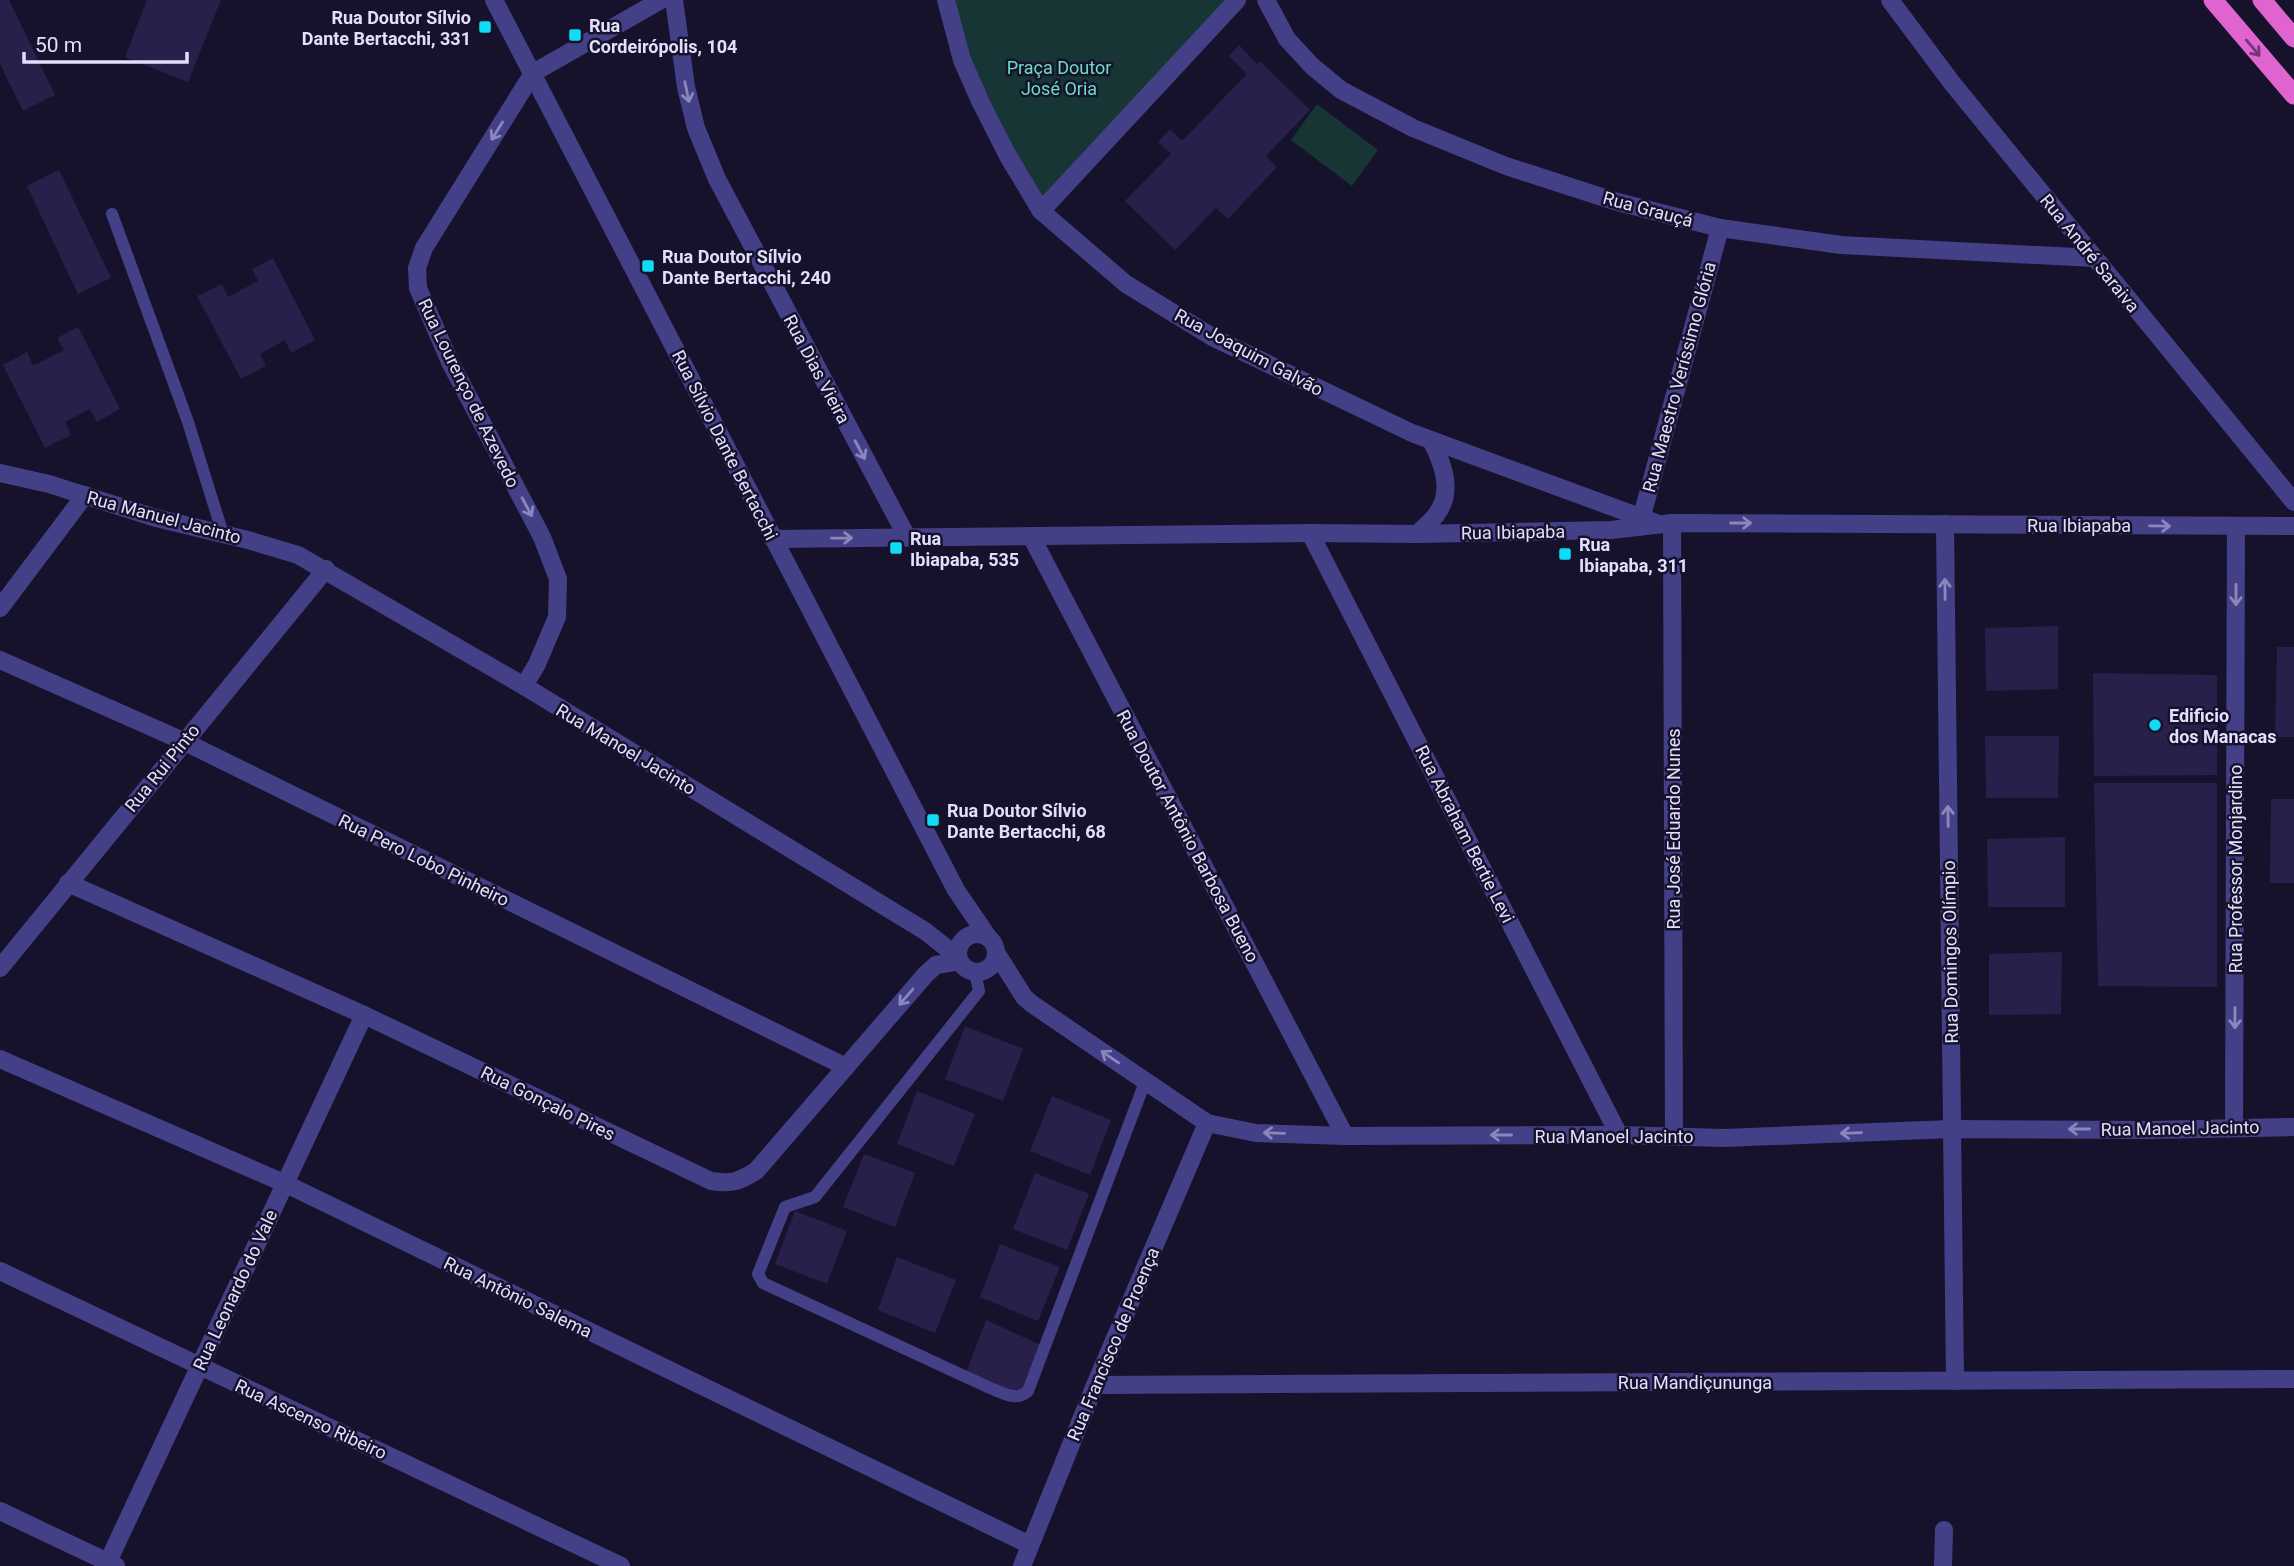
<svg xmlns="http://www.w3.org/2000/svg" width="2294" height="1566" viewBox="0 0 2294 1566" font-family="Roboto,sans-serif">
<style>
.green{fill:#163534}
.building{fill:#291f4b}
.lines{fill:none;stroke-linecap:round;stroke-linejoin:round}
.service{stroke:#444088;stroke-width:12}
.minor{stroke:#444088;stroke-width:18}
.tertiary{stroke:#444088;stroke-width:18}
.trunk{stroke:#e064cf;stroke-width:19}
.oneway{stroke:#713775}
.oneway2{stroke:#8b87bd}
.poi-dot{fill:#12dbf6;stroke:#17122b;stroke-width:2.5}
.labels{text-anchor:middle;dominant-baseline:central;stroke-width:5;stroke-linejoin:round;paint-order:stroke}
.poi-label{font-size:18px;font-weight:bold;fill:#e2defe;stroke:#17122b;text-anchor:start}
.park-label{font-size:18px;fill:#6bddc2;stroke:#17122b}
.street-label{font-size:18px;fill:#e2defe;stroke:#17122b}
</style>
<rect width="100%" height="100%" fill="#17122b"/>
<g class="green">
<path d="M951,0H1236L1043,210L963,57Z"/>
<path d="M1317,104L1378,150L1352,186L1291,140Z"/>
</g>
<g class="building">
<path d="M0,0H9L55,95L23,111L0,64Z"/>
<path d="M147,0H221L188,82L125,57Z"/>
<path d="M1239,45L1257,64L1260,61L1310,110L1266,156L1277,167L1228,219L1216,208L1175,250L1125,201L1171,154L1158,142L1170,129L1182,141L1247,74L1229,56Z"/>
<path d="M59,170L111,278L78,294L27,186Z"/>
<path d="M273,258L315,340L291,353L285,340L260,354L266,366L241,379L197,296L222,284L228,297L258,281L252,269Z"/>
<path d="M78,327L120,409L97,422L90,409L65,422L71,435L45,448L3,365L27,352L33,366L64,350L57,338Z"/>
<path d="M2058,626V689L1986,691L1985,628Z"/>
<path d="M2277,647H2294V737H2275Z"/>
<path d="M2093,673L2217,675V775L2094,776Z"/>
<path d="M1985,736H2059L2058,798H1986Z"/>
<path d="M2094,783H2217V987L2098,986Z"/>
<path d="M2271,799H2294V883H2270Z"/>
<path d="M2065,837V907H1988L1987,839Z"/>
<path d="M2062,952L2061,1014L1989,1015V954Z"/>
<path d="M965,1026L1023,1049L1003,1101L945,1079Z"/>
<path d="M917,1091L975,1114L954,1166L897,1144Z"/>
<path d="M1052,1096L1111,1120L1090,1175L1030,1151Z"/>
<path d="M864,1154L915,1173L895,1227L843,1207Z"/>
<path d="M1035,1173L1089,1194L1067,1250L1013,1229Z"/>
<path d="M795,1211L847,1231L827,1284L775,1264Z"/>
<path d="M1000,1244L1060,1267L1038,1321L980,1297Z"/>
<path d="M897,1257L956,1280L935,1333L878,1310Z"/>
<path d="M986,1320L1043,1346L1021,1395L966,1373Z"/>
</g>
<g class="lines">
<g class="service">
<path d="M112,214L188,422L223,534"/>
<path d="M975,972L979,991L815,1197L785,1207L758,1274L763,1283L990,1388C1003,1393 1017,1402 1028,1391L1145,1082"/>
</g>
<g class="minor">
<path d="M674,0L686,87L696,128L717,179L907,537"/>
<path d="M946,0L962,60L981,103L1008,156L1041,211L1126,284L1214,338L1412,433L1656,523"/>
<path d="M1266,0L1287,39L1312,66L1341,90L1413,128L1506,166L1614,201L1720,228L1841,245L2094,258"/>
<path d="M1890,0L1952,83L2294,502"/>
<path d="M1041,211L1237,0"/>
<path d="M0,473L49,484L156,518L248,540L298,555L524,686L925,931L958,957"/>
<path d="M1672,523L1674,1136"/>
<path d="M1945,524L1955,1381"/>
<path d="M1639,527L1720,228"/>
<path d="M1310,533L1619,1135"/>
<path d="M1417,534C1423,528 1431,522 1436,515C1454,492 1443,464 1432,442"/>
<path d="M1031,536L1345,1136"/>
<path d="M773,539L1310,533L1417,534L1611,530L1672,523L2294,526"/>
<path d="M0,608L85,495"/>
<path d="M0,660L183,741L846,1067"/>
<path d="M524,686L537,664L557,617L558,579L542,537L450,362L418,288L417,268L424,248L533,73L661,0"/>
<path d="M68,883L364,1015L711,1181C732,1184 738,1182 756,1171L926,974L936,965L960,961"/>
<path d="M0,968L326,569"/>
<path d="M0,1059L286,1184L1030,1545"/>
<path d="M2234,1128L2236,527"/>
<path d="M0,1271L621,1566"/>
<path d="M1095,1385L2294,1379"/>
<path d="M0,1511L116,1566"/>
<path d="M106,1566L364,1015"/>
<path d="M1022,1566L1095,1385L1207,1123"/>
<path d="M1943,1566L1944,1530"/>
</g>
<g class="tertiary">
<path d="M494,0L956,890L988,937"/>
<circle cx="977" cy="953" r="19"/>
<path d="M997,954L1024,997L1032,1004L1207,1123L1256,1133L1345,1136L1619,1135L1724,1138L1952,1129L2152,1130L2294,1127"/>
</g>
<g class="trunk">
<path d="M2213,0L2294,95"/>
<path d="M2262,0L2294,38"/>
</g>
</g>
<defs><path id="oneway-shaft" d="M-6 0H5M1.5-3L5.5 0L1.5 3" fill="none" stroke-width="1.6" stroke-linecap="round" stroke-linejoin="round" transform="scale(1.75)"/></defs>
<use class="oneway" href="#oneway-shaft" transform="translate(2253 48) rotate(50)"/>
<g class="oneway2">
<use href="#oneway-shaft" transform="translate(687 92) rotate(78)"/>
<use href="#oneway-shaft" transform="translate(497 131) rotate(122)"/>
<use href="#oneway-shaft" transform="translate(860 450) rotate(62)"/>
<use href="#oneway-shaft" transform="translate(527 507) rotate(62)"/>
<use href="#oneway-shaft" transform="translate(1741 523)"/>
<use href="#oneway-shaft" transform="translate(2160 526) rotate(1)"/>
<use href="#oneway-shaft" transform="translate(842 538) rotate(-1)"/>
<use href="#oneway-shaft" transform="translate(1945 589) rotate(-91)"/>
<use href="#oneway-shaft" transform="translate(2236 595) rotate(90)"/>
<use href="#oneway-shaft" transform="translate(1948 816) rotate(-91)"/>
<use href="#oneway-shaft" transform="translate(906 997) rotate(131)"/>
<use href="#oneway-shaft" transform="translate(2235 1018) rotate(90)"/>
<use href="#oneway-shaft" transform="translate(1110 1057) rotate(-146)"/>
<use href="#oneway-shaft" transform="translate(2079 1129) rotate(-180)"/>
<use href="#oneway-shaft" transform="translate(1274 1133) rotate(-178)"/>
<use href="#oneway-shaft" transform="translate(1851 1133) rotate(178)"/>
<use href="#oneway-shaft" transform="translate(1501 1135) rotate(180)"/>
</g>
<g class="poi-dot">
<rect x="478" y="20" width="14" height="14" rx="3.5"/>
<rect x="568" y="28" width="14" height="14" rx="3.5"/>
<rect x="641" y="259" width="14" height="14" rx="3.5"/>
<rect x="889" y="541" width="14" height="14" rx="3.5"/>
<rect x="1558" y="547" width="14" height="14" rx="3.5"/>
<circle cx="2155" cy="725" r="7"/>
<rect x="926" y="813" width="14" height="14" rx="3.5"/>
</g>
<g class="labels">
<g class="poi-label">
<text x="471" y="17" text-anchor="end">Rua Doutor Sílvio<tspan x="471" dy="21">Dante Bertacchi, 331</tspan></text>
<text x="589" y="25">Rua<tspan x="589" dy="21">Cordeirópolis, 104</tspan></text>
<text x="662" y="256">Rua Doutor Sílvio<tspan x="662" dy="21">Dante Bertacchi, 240</tspan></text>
<text x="910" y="538">Rua<tspan x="910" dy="21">Ibiapaba, 535</tspan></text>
<text x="1579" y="544">Rua<tspan x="1579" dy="21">Ibiapaba, 311</tspan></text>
<text x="2169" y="715">Edificio<tspan x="2169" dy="21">dos Manacas</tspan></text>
<text x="947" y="810">Rua Doutor Sílvio<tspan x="947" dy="21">Dante Bertacchi, 68</tspan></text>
</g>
<g class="park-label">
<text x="1059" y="67">Praça Doutor<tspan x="1059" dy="21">José Oria</tspan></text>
</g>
<g class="street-label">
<text transform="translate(1648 209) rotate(15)">Rua Grauçá</text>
<text transform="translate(2090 253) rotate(51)">Rua André Saraiva</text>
<text transform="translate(1249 352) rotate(28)">Rua Joaquim Galvão</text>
<text transform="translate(817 369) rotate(62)">Rua Dias Vieira</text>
<text transform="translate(1679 377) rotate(-75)">Rua Maestro Veríssimo Glória</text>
<text transform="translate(469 393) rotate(64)">Rua Lourenço de Azevedo</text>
<text transform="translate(725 445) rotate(63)">Rua Sílvio Dante Bertacchi</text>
<text transform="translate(164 517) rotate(15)">Rua Manuel Jacinto</text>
<text x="2079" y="525">Rua Ibiapaba</text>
<text transform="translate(1513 532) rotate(-1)">Rua Ibiapaba</text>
<text transform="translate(626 749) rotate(31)">Rua Manoel Jacinto</text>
<text transform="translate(162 768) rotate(-51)">Rua Rui Pinto</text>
<text transform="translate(1673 829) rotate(-90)">Rua José Eduardo Nunes</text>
<text transform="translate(1465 834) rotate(63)">Rua Abraham Bertie Levi</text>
<text transform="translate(1188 836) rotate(62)">Rua Doutor Antônio Barbosa Bueno</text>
<text transform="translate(424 860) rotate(26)">Rua Pero Lobo Pinheiro</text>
<text transform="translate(2235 869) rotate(-90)">Rua Professor Monjardino</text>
<text transform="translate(1950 952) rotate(-91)">Rua Domingos Olímpio</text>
<text transform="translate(548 1103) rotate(26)">Rua Gonçalo Pires</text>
<text transform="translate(2180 1128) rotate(-1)">Rua Manoel Jacinto</text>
<text x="1614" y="1136">Rua Manoel Jacinto</text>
<text transform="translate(235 1290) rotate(-65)">Rua Leonardo do Vale</text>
<text transform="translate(518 1297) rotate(26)">Rua Antônio Salema</text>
<text transform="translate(1113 1344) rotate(-67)">Rua Francisco de Proença</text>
<text x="1695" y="1382">Rua Mandiçununga</text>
<text transform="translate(311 1419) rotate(25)">Rua Ascenso Ribeiro</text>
</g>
</g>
<path d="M24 52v10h163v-10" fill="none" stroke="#e2defe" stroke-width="3.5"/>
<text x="35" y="52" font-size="21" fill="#e2defe" stroke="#17122b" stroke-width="5" paint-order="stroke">50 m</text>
</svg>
